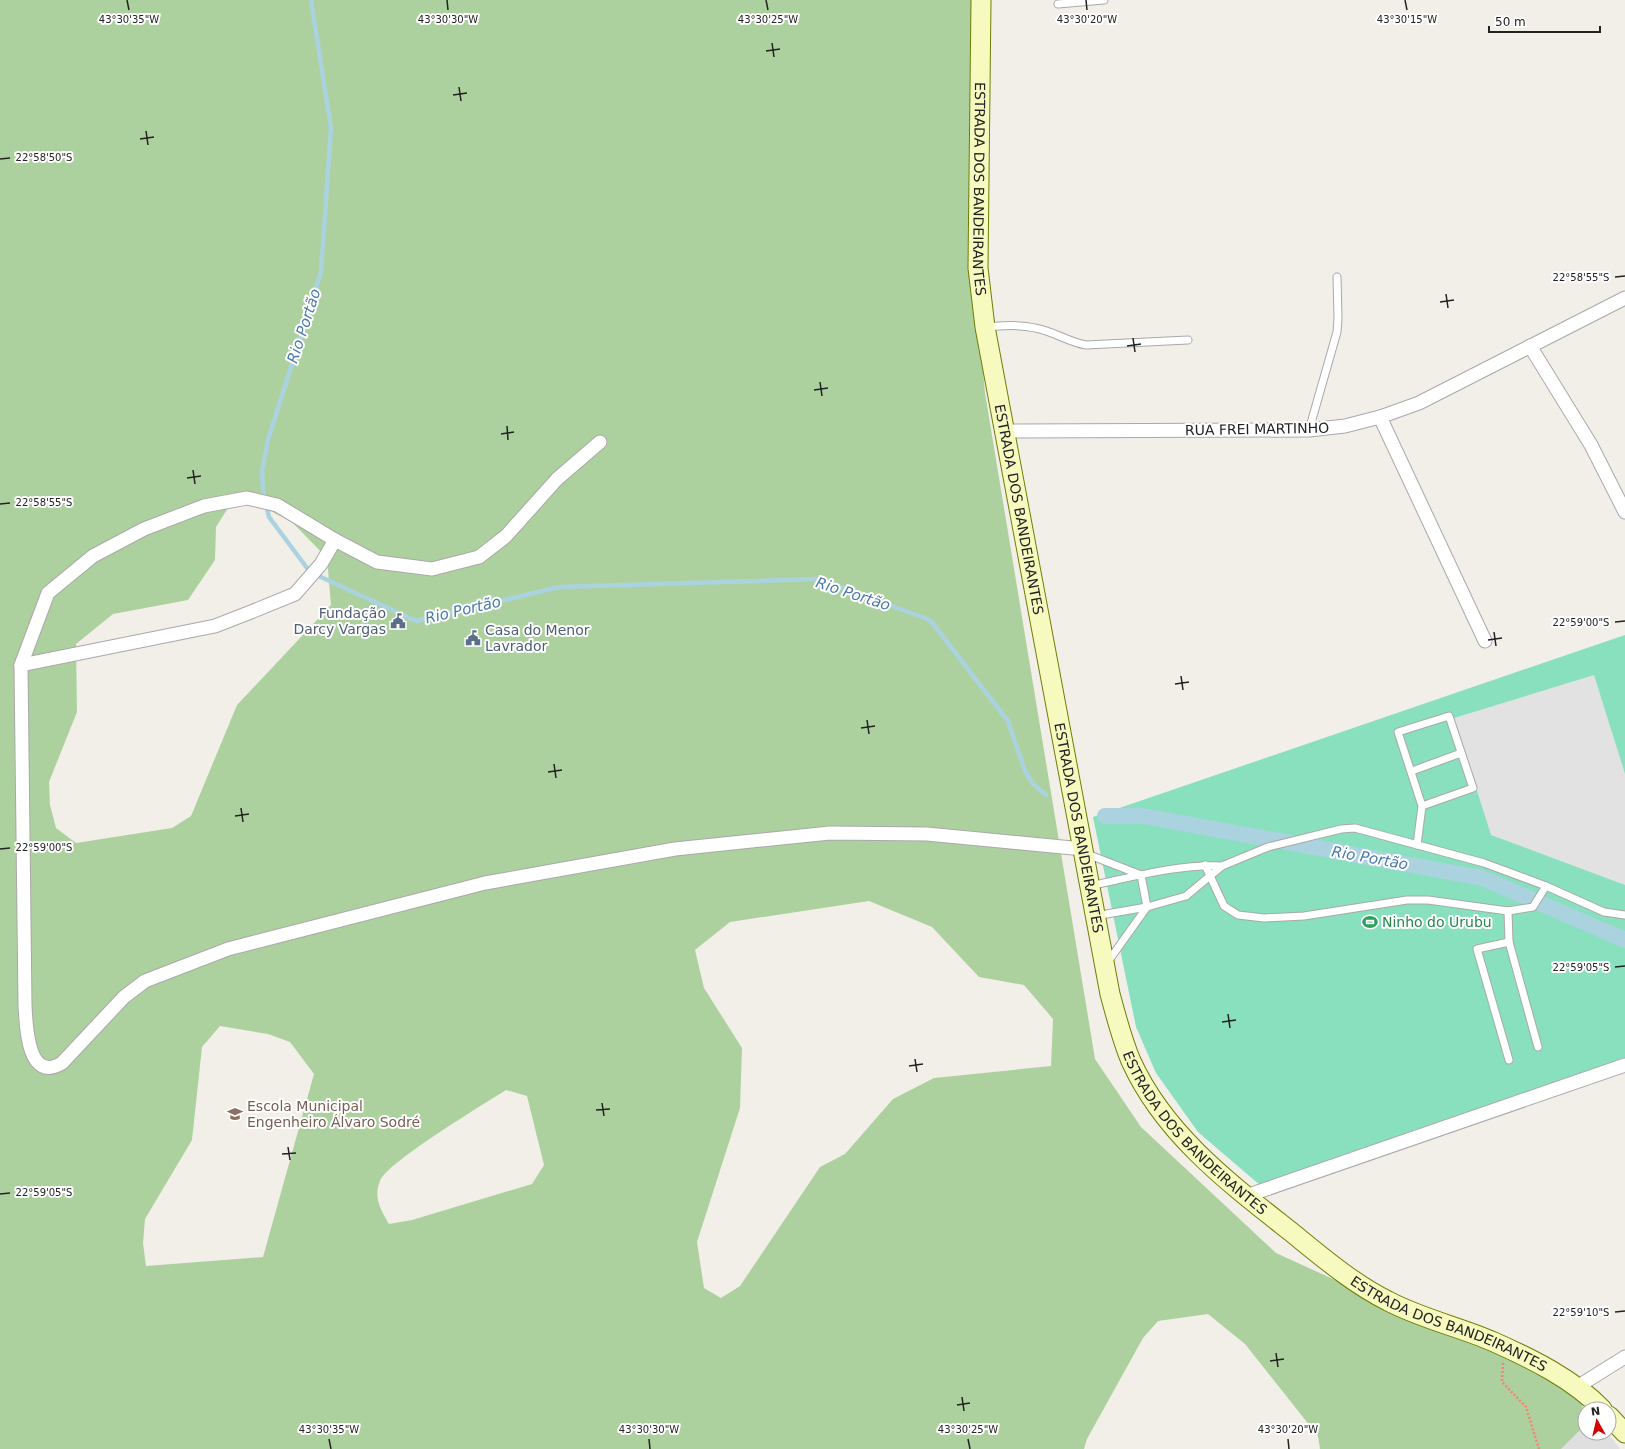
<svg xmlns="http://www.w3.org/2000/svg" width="1625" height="1449" viewBox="0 0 1625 1449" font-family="'DejaVu Sans',sans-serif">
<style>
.residential{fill:#e0dfdf}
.forest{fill:#add19e;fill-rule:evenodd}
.pitch{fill:#88e0be}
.parking{fill:#e2e2e2}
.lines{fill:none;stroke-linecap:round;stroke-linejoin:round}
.stream{stroke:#aad3df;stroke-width:4.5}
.canal{stroke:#aad3df;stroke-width:16}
.lane-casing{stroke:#a9a9a9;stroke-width:9}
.street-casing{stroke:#a9a9a9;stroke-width:15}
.secondary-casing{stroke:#707d05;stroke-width:21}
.path{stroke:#fa8072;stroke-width:2.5;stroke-dasharray:2 2;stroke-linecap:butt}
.lane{stroke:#fff;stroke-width:7}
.street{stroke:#fff;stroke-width:13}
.secondary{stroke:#f7fabf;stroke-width:19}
.ticks{fill:none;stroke:#222;stroke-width:1.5}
.labels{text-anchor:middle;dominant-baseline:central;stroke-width:4;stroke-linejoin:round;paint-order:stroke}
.street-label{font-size:14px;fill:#222;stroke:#fff}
.service-label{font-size:14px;fill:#4e5e75;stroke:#fff;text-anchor:end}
.leisure-label{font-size:14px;fill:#27864d;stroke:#fff;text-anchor:start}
.education-label{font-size:14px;fill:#785e54;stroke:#fff;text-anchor:start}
.water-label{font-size:15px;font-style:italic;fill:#4a7aab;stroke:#fff}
.ticks-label{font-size:10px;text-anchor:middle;fill:#222;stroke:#fff;stroke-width:4;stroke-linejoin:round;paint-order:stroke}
</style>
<rect width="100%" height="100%" fill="#f2efe9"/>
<path class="residential" d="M1585,1415V1433H1608L1620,1449H1536L1572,1418Z"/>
<path class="forest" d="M0,0H977L972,246L985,393L1095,1059L1141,1127L1276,1253L1550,1378L1580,1397L1585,1416V1425L1561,1449H1320L1318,1436L1245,1344L1208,1314L1158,1321L1143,1338L1087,1439L1084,1449H0ZM251,501L292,522L327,558L331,605L237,705L191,816L172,828L76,843L56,828L50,805L49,782L77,712L76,644L113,614L188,600L215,560L216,527L228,508ZM869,901L932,927L979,977L1024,985L1053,1019L1051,1066L934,1078L893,1099L845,1154L820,1167L740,1286L721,1298L704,1288L697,1242L740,1108L742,1048L704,988L695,950L730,922ZM220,1026L268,1034L290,1042L314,1074L263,1257L146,1266L143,1243L145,1219L192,1140L202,1047ZM506,1090L527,1096L544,1165L532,1184L412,1220L389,1224C381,1210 373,1198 380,1181C386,1163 484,1104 506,1090Z"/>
<path class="pitch" d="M1625,635V1058L1268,1192L1198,1132L1156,1073L1136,1027L1093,817Z"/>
<path class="parking" d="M1594,675L1625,774V885L1491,835L1454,718Z"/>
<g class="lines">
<path class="stream" d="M311,0L331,128L321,272L268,440L262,471L263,491L269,517L310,572L416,621L559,587L819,579L930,620L1008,721L1025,771L1033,784L1046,795"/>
<path class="canal" d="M1105,816H1143L1482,878L1625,940"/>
<g class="lane-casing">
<g id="lane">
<path d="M1058,4L1104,0"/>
<path d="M985,327C1002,326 1019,324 1035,328C1053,331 1068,342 1086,345L1188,340"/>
<path d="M1309,430L1337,332L1338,318L1337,277"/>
<path d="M1412,771L1461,753"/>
<path d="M1417,845L1422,806L1398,732L1449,716L1473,788L1422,806"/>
<path d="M1087,854L1141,875L1147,907L1107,963"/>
<path d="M1205,865L1224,906L1238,915L1264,918L1304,916L1407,900H1428L1508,911L1533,907L1546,886"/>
<path d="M1090,886C1133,877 1178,864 1222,866"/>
<path d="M1508,911L1509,942L1538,1047"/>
<path d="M1095,916L1147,907L1186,896L1222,866L1268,847L1341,829L1355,828L1484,863L1546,886L1604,912L1625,915"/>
<path d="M1509,1060L1477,949L1509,942"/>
</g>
</g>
<g class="street-casing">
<g id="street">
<path d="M1530,346L1591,445L1625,512"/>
<path d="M1380,417L1485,641"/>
<path d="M1005,431L1309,430L1345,426L1380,417L1419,403L1625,298"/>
<path d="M600,442L557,479L506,536L479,557L432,569L377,562L335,540L277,505L247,498L204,506L144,529L93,556L48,593L21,665L25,1005C26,1024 27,1084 62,1063L124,997L145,981L228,949L485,883L675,849L830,833L927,834L1083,849"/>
<path d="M21,665L215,626L251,612L295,594L321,564L335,540"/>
<path d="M1246,1196L1625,1065"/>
<path d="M1577,1387L1625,1357"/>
</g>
</g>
<g class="secondary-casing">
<g id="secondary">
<path id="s1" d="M981,0L978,268L985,327L1110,994C1116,1016 1122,1040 1131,1061C1164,1134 1229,1183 1290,1231C1321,1256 1352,1283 1388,1301C1422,1319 1460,1327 1494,1342C1532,1359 1573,1379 1602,1409"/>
<path d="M1609,1416L1625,1433"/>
</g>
</g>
<path class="path" d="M1503,1363L1502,1382L1526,1407L1539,1449"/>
<use href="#lane" class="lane"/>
<use href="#street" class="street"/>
<use href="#secondary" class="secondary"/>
</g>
<path class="ticks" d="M127,0L129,10M447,0L448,10M766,0L768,10M1086,0L1087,10M1405,0L1407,10M772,43L774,57M766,51L780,49M459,87L461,101M453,95L467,93M146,131L148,145M140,139L154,137M0,159L10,158M1615,277L1625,276M1446,294L1448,308M1440,302L1454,300M1133,338L1135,352M1127,346L1141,344M820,382L822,396M814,390L828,388M507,426L508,440M501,434L514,432M193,470L195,484M187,478L201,476M0,504L10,503M1615,622L1625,621M1494,632L1496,646M1488,640L1502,638M1181,676L1183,690M1175,684L1189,682M867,720L869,734M861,728L875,726M554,764L556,778M548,772L562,770M241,808L243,822M235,816L249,814M0,849L10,848M1615,967L1625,966M1228,1014L1230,1028M1222,1022L1236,1020M915,1059L917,1072M909,1066L923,1064M602,1103L604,1116M596,1110L610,1109M288,1147L290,1160M282,1154L296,1153M0,1194L10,1193M1615,1312L1625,1311M1276,1353L1278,1367M1270,1361L1284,1359M962,1397L964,1411M957,1405L970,1403M329,1439L331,1449M649,1439L650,1449M968,1439L970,1449M1288,1439L1289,1449"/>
<defs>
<g id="civic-bare" transform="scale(1.2)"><path d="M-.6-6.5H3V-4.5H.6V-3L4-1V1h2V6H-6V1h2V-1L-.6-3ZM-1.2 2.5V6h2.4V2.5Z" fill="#5c6f8a" stroke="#fff" stroke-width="2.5" paint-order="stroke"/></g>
<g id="stadium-bare" transform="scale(1.2)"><path d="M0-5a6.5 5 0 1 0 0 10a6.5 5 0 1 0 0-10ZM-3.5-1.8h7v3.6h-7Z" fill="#2e9e5b" stroke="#fff" stroke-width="2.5" paint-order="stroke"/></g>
<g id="school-bare" transform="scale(1.2)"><path d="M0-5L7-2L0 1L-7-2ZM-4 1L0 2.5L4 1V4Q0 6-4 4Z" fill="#8d6e63" stroke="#fff" stroke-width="2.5" paint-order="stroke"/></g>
</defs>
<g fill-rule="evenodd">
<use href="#civic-bare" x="398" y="621"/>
<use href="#civic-bare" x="473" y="638"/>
<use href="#stadium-bare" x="1370" y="922"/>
<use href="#school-bare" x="235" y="1114"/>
</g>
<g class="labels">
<g class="street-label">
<text stroke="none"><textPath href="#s1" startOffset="189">ESTRADA DOS BANDEIRANTES</textPath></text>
<text transform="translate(1257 429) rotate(-1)">RUA FREI MARTINHO</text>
<text stroke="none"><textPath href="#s1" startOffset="513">ESTRADA DOS BANDEIRANTES</textPath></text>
<text stroke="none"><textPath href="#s1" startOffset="837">ESTRADA DOS BANDEIRANTES</textPath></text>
<text stroke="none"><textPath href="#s1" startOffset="1173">ESTRADA DOS BANDEIRANTES</textPath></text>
<text stroke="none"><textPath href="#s1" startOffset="1497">ESTRADA DOS BANDEIRANTES</textPath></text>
</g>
<g class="service-label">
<text x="386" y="613">Fundação<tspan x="386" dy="16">Darcy Vargas</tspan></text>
<text x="485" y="630" text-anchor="start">Casa do Menor<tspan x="485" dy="16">Lavrador</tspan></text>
</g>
<g class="leisure-label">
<text x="1382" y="922">Ninho do Urubu</text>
</g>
<g class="education-label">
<text x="247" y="1106">Escola Municipal<tspan x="247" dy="16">Engenheiro Álvaro Sodré</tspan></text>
</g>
<g class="water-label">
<text transform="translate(304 326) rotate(-72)">Rio Portão</text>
<text transform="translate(853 594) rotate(18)">Rio Portão</text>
<text transform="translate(463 610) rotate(-13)">Rio Portão</text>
<text transform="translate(1370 858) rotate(10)">Rio Portão</text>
</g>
</g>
<g class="ticks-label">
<text x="129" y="23">43°30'35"W</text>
<text x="448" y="23">43°30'30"W</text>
<text x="768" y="23">43°30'25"W</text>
<text x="1087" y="23">43°30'20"W</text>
<text x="1407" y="23">43°30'15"W</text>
<text x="44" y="161">22°58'50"S</text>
<text x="1581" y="281">22°58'55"S</text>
<text x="44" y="506">22°58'55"S</text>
<text x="1581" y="626">22°59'00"S</text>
<text x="44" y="851">22°59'00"S</text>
<text x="1581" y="971">22°59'05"S</text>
<text x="44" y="1196">22°59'05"S</text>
<text x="1581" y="1316">22°59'10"S</text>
<text x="329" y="1433">43°30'35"W</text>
<text x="649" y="1433">43°30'30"W</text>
<text x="968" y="1433">43°30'25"W</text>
<text x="1288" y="1433">43°30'20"W</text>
</g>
<g transform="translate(1597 1421) rotate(352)"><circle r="19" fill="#ffffff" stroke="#a7a7a7"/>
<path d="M0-3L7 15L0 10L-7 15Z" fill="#d40000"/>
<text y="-6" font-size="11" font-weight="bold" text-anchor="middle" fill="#222222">N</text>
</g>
<path d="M1489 26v6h111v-6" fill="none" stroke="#222222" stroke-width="2"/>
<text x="1495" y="26" font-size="12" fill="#222222" stroke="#ffffff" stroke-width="3" paint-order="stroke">50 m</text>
</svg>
